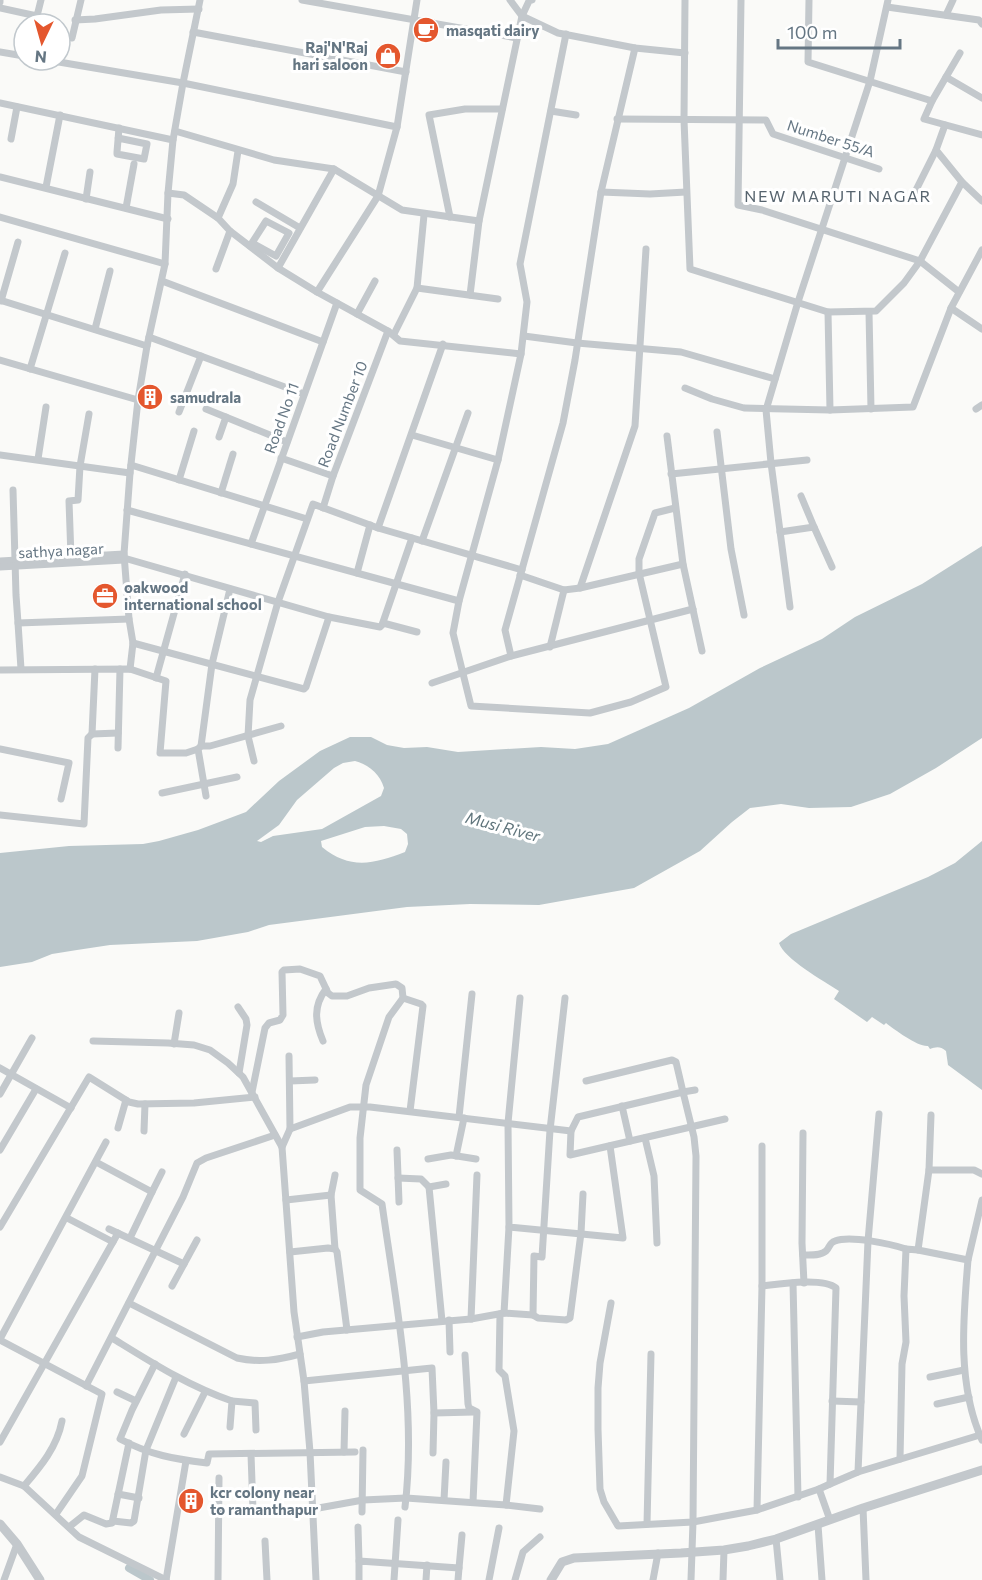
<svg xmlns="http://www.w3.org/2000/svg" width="982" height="1580" viewBox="0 0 982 1580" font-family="Commissioner,sans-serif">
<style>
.water{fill:#bbc7cb;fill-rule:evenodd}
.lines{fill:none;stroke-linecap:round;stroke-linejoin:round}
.canal{stroke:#bbc7cb;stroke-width:8}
.minor{stroke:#c3c8cc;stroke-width:7}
.tertiary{stroke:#c3c8cc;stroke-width:9}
.labels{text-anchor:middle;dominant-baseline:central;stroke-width:6;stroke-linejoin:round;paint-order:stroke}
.poi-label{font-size:15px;font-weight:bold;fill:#657683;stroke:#fff;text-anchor:start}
.street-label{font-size:15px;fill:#657683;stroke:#fff}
.neighbourhood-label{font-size:16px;letter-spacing:1.5px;fill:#57646e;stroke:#fff}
.water-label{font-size:16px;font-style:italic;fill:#60757c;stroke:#fff}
</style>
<rect width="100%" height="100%" fill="#fafaf8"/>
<g class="water">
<path d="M982,546V738L936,768L890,794L851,807L809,808L781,804L750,808L732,822L700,851L634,888L539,905L470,904L407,907L269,925L248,932L197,941L110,945L77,950L52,954L32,962L0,967V853L69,846L143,844L159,841L198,830L246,812L279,781L320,751L350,737H371L387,745L404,748L427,747L458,752L541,747L575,749L608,744L689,708L760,668L822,639L855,617L922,584ZM355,761C369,765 380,774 384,788L381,796L322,829L273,836L261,842L257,841L279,825L297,800L334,768L343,763ZM384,826L401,829L407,834L408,844L405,852C374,864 350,870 322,847L321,841L365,827Z"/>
<path d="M982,841V1090L948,1065L946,1051C940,1046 936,1047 930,1049L928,1046C918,1047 895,1030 886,1023L884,1025L872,1017L867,1022L834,999L839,991C824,981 784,959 779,943L791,934L928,877L955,863Z"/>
</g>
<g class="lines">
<path class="canal" d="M129,1568L150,1580"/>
<g class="minor">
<path d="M302,0L517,38"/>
<path d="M510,0L522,16L558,33L635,48L685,53"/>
<path d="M685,0L684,120L690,269L828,312L876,311L904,283L920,261L962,182"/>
<path d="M741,0L738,205L762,210L920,261L959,292"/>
<path d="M809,0L808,62L932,101L924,119L982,135"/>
<path d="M0,2V0"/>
<path d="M887,7L979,20L982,24"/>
<path d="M0,8L37,16L41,0"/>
<path d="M946,15L953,0"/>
<path d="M75,20L95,19L161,10L199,9"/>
<path d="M193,32L406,72"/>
<path d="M566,34L520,264L527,302L521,354L498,460L459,601L453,633L471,706L590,713L631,702L666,687L639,573V559L655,513L675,508"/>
<path d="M72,38L81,0"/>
<path d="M0,52L24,56"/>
<path d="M47,60L183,83L397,127"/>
<path d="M946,77L982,98"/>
<path d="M932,101L960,53"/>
<path d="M0,103L173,140"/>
<path d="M551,111L576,115"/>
<path d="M617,119L766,120L773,134L879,169"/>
<path d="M945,125L936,150L962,182L982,201"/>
<path d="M175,131L274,160L334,169L402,210L479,221"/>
<path d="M118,138L147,144L144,159L117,154V152L119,128"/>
<path d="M11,139L17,107"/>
<path d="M0,177L168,219"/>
<path d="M46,187L60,115"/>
<path d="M601,192L650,194L686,192"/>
<path d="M915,192L936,150"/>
<path d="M168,193L184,195L218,218L230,231L278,268L317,292L388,331L400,341L521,354"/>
<path d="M86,199L90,172"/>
<path d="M256,202L300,228"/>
<path d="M126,208L134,164"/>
<path d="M0,217L165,264"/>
<path d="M450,217L429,115L465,109H502"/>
<path d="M218,218L233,184L238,151"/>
<path d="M250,246L266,221L289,233L276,256L252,243"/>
<path d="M278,268L334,169"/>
<path d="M216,269L230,231"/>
<path d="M162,281L323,342"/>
<path d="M417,288L498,299"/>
<path d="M317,292L378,196L397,127L417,0"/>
<path d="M470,295L479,221L522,16L529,1L532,0"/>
<path d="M0,300L147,346"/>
<path d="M1,301L18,242"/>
<path d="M951,308L982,329"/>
<path d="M828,312L830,410"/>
<path d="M869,312L871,409"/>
<path d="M357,314L375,281"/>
<path d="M95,329L110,271"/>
<path d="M394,334L417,288L424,215"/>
<path d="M524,336L577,343L681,352L775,379"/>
<path d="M149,337L304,394"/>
<path d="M0,360L138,400"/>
<path d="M30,369L65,253"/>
<path d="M685,388L712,399L744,408L830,410L913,407L951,308L982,250"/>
<path d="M206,409L287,442"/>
<path d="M976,409L982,405"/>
<path d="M179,412L201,356"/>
<path d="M717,432L731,549L744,615"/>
<path d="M412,435L498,460"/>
<path d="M667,436L683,564L702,651"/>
<path d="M219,437L226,417"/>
<path d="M0,455L130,473"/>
<path d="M281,458L333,476"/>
<path d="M38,459L46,407"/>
<path d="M131,465L307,519"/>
<path d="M671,474L807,460"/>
<path d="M179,480L194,431"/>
<path d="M13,490L16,595L18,623L129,619"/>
<path d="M221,493L233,454"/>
<path d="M801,496L814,527"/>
<path d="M323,508L333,476L388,331"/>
<path d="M127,510L459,601"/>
<path d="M378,528L443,344"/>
<path d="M780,532L814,527L832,567"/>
<path d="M422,541L468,413"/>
<path d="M251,544L337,303"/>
<path d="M71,557L69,501L78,500L80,466L89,414"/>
<path d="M124,558L329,617L380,627L382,625L412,538"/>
<path d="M0,561L124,554"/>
<path d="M0,567L124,560"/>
<path d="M357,573L370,525"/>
<path d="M520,575L564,590L580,588L683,564"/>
<path d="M580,588L635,426L646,249"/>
<path d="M790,607L771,463L766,410L798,302L870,81L888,0"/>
<path d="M18,623L21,669"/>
<path d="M383,623L417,632"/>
<path d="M133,643L304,689L306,687L329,617"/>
<path d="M550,647L564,590"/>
<path d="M511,656L505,630L563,423L575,360L601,192L635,48"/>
<path d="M130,669L133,643L129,619L124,554L130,473L138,400L147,346L165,264L168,193L173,140L183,83L200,0"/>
<path d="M0,670L130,669L166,681L160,753H186L198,749"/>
<path d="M156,678L185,574"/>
<path d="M432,683L511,656L693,609"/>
<path d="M92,734L95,669"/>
<path d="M201,746H210L281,726"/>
<path d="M118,748L120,669"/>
<path d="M0,749L69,763L61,799"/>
<path d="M254,761L248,736L250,700L278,602L313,504L378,528L522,570"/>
<path d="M162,793L237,777"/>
<path d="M206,796L198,749L201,746L212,664L230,589"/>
<path d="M0,815L84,824L88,738L92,734L118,733"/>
<path d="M403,998L421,1004L423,1006L410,1111"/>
<path d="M520,998L508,1123L509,1227L623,1238L610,1146"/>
<path d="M238,1007L246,1019L247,1025L239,1073"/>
<path d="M93,1041L168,1043L194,1045L210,1050L228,1063L243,1077L282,1147L294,1312L304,1381L310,1452L316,1580"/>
<path d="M323,1041C315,1022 313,1006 326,989"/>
<path d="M174,1044L179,1013"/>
<path d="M289,1056L290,1129"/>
<path d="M0,1068L71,1108"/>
<path d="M290,1081L315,1080"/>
<path d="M586,1081L672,1060L676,1062L683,1092L695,1090"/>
<path d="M252,1092L265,1028L269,1023L280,1020L283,1015L282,972L284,970L300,969L320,976L328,993L332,996H347L369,988L396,984L402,988L403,998L389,1017L366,1085L360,1138V1190L382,1204C396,1304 417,1406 405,1507"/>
<path d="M0,1094L32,1038"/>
<path d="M622,1106L630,1141"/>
<path d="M931,1115L929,1170L918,1250L968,1260C963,1320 957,1385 982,1440"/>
<path d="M459,1117L472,994"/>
<path d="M118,1128L126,1100"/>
<path d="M144,1131L145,1104"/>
<path d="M571,1131L570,1155L725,1119"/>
<path d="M803,1133L802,1243L804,1283"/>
<path d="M645,1138L654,1176L657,1243"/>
<path d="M762,1146V1286C779,1284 823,1277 836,1288L830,1484L858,1472L868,1241L879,1114"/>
<path d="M282,1147L290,1129L350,1107H370L571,1131L578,1117L683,1092L694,1137L696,1156L693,1522L691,1580"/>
<path d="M0,1150L36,1089"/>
<path d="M397,1150L399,1202"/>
<path d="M456,1156L464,1118"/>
<path d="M428,1159L451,1155L476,1159"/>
<path d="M96,1162L152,1192L162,1172"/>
<path d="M929,1170H974L982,1174"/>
<path d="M398,1178L421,1179L429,1187L446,1184"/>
<path d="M429,1187L442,1321"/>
<path d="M286,1200L331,1195"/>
<path d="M67,1218L113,1242"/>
<path d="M0,1227L89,1077L129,1102L138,1104L194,1103L255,1097"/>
<path d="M109,1229L184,1264"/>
<path d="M130,1238L152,1192"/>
<path d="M335,1249L331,1195L335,1175"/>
<path d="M290,1252L328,1248L335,1249L337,1252L347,1330"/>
<path d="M803,1255C810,1255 820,1256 826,1251C830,1247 829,1243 835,1241C850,1235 891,1244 906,1249"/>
<path d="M968,1260L982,1200"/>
<path d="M793,1283L798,1497"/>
<path d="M172,1286L197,1240"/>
<path d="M129,1303L237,1358C259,1363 278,1360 300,1354"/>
<path d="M611,1303L600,1363L598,1388V1429L600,1489L604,1502L618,1526L693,1522L757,1510L819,1489"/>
<path d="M504,1313L509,1227"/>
<path d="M533,1315L538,1318L566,1320L570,1318L581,1233L583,1194"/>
<path d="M471,1319L477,1175"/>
<path d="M449,1320L450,1352"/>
<path d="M297,1337L323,1332L471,1319L504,1313L533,1315L534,1256L542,1257L550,1130L565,998"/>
<path d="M112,1338C151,1362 188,1386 232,1401L230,1427"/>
<path d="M0,1339L106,1142"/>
<path d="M0,1340L102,1394L82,1476L56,1514"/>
<path d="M465,1355L468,1404L469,1408L477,1412L473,1502"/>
<path d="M155,1364L132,1410L120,1439C150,1455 174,1459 207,1463L209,1454L355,1452"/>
<path d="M930,1377L964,1370"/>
<path d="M304,1381L432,1368L434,1413L433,1453"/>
<path d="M86,1386L183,1197L197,1163L206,1158L275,1135"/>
<path d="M117,1392L136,1401"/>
<path d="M232,1401L255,1403L256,1430"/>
<path d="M832,1401L861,1402"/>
<path d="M937,1404L969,1397"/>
<path d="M434,1413L474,1412"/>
<path d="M184,1434L205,1392"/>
<path d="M0,1442L118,1233"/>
<path d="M344,1452L345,1411"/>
<path d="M251,1454L253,1511"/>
<path d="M900,1459L902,1364L906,1342L904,1296L906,1249L918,1250"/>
<path d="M858,1472L980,1435"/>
<path d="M0,1477L24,1486L79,1537L166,1580"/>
<path d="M830,1484L819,1489L830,1520"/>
<path d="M24,1486C41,1466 57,1447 62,1421"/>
<path d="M118,1494L139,1498"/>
<path d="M444,1500L446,1462"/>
<path d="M506,1505L540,1509"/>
<path d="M863,1508L866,1580"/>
<path d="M313,1509L363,1500L406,1498L506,1505L514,1431L505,1376L499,1370L500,1314"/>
<path d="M757,1510L762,1286"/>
<path d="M362,1512L363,1450"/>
<path d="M113,1521L131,1523L134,1521L146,1450L176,1377"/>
<path d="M647,1524L651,1354"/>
<path d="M818,1525L822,1580"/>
<path d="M69,1527L84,1515L106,1524L112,1523L129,1443"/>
<path d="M358,1527L359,1561"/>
<path d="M776,1539L780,1580"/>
<path d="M265,1541L267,1580"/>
<path d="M4,1580L17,1544"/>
<path d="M166,1580L186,1461"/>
<path d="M218,1580L219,1478"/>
<path d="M359,1580V1561L459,1568L462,1535"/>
<path d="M394,1580L398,1520"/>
<path d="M426,1580L427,1565"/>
<path d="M458,1580L459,1568"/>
<path d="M489,1580L499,1528"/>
<path d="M515,1580L523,1552L540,1537"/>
<path d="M653,1580L658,1553"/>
<path d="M723,1580L724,1550"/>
</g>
<g class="tertiary">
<path d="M0,1524L17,1544L40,1580"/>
<path d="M551,1580L562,1562L574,1558L681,1553L724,1550L748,1546L776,1539L863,1508L982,1470"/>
</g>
</g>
<defs>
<g id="cafe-disc" transform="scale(1.35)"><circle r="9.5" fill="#e4572e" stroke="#fff"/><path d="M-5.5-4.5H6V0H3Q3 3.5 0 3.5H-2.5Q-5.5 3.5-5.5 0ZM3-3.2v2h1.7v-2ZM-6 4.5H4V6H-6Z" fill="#fff"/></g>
<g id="shop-disc" transform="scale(1.35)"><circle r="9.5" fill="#e4572e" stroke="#fff"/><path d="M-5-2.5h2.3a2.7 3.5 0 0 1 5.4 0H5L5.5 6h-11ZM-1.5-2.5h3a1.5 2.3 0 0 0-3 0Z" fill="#fff"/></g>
<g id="building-disc" transform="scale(1.35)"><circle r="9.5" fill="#e4572e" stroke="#fff"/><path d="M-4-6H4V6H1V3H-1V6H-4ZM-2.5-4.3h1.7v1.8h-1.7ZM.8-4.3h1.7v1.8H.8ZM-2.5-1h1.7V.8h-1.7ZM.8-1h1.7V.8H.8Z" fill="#fff"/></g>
<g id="office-disc" transform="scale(1.35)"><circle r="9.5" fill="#e4572e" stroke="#fff"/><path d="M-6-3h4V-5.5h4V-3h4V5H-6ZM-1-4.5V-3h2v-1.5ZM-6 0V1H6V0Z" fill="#fff"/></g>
</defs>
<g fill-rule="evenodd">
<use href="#cafe-disc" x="426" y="30"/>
<use href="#shop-disc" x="388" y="56"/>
<use href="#building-disc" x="150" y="397"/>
<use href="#office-disc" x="105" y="596"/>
<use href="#building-disc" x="191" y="1501"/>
</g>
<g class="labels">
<g class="poi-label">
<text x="446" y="30">masqati dairy</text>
<text x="368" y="47" text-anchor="end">Raj'N'Raj<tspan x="368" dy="17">hari saloon</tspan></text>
<text x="170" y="397">samudrala</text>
<text x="124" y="587">oakwood<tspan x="124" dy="17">international school</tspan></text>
<text x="210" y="1492">kcr colony near<tspan x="210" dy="17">to ramanthapur</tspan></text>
</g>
<g class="street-label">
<text transform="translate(831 138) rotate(18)">Number 55/A</text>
<text transform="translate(342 414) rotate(-69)">Road Number 10</text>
<text transform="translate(281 418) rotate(-70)">Road No 11</text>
<text transform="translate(61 550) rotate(-3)">sathya nagar</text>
</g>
<g class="neighbourhood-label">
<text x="838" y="195">NEW MARUTI NAGAR</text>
</g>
<g class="water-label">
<text transform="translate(503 826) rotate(15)">Musi River</text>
</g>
</g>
<g transform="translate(42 42) rotate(185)"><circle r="28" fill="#ffffff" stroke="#c1c8cd" stroke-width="1.5"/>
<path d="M0-4.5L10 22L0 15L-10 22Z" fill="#e4572e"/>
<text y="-9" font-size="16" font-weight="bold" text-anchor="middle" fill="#657683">N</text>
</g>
<path d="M778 39v9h122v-9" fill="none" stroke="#657683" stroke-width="3"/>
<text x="787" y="39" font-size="18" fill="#657683" stroke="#ffffff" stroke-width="4.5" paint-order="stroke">100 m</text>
</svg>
